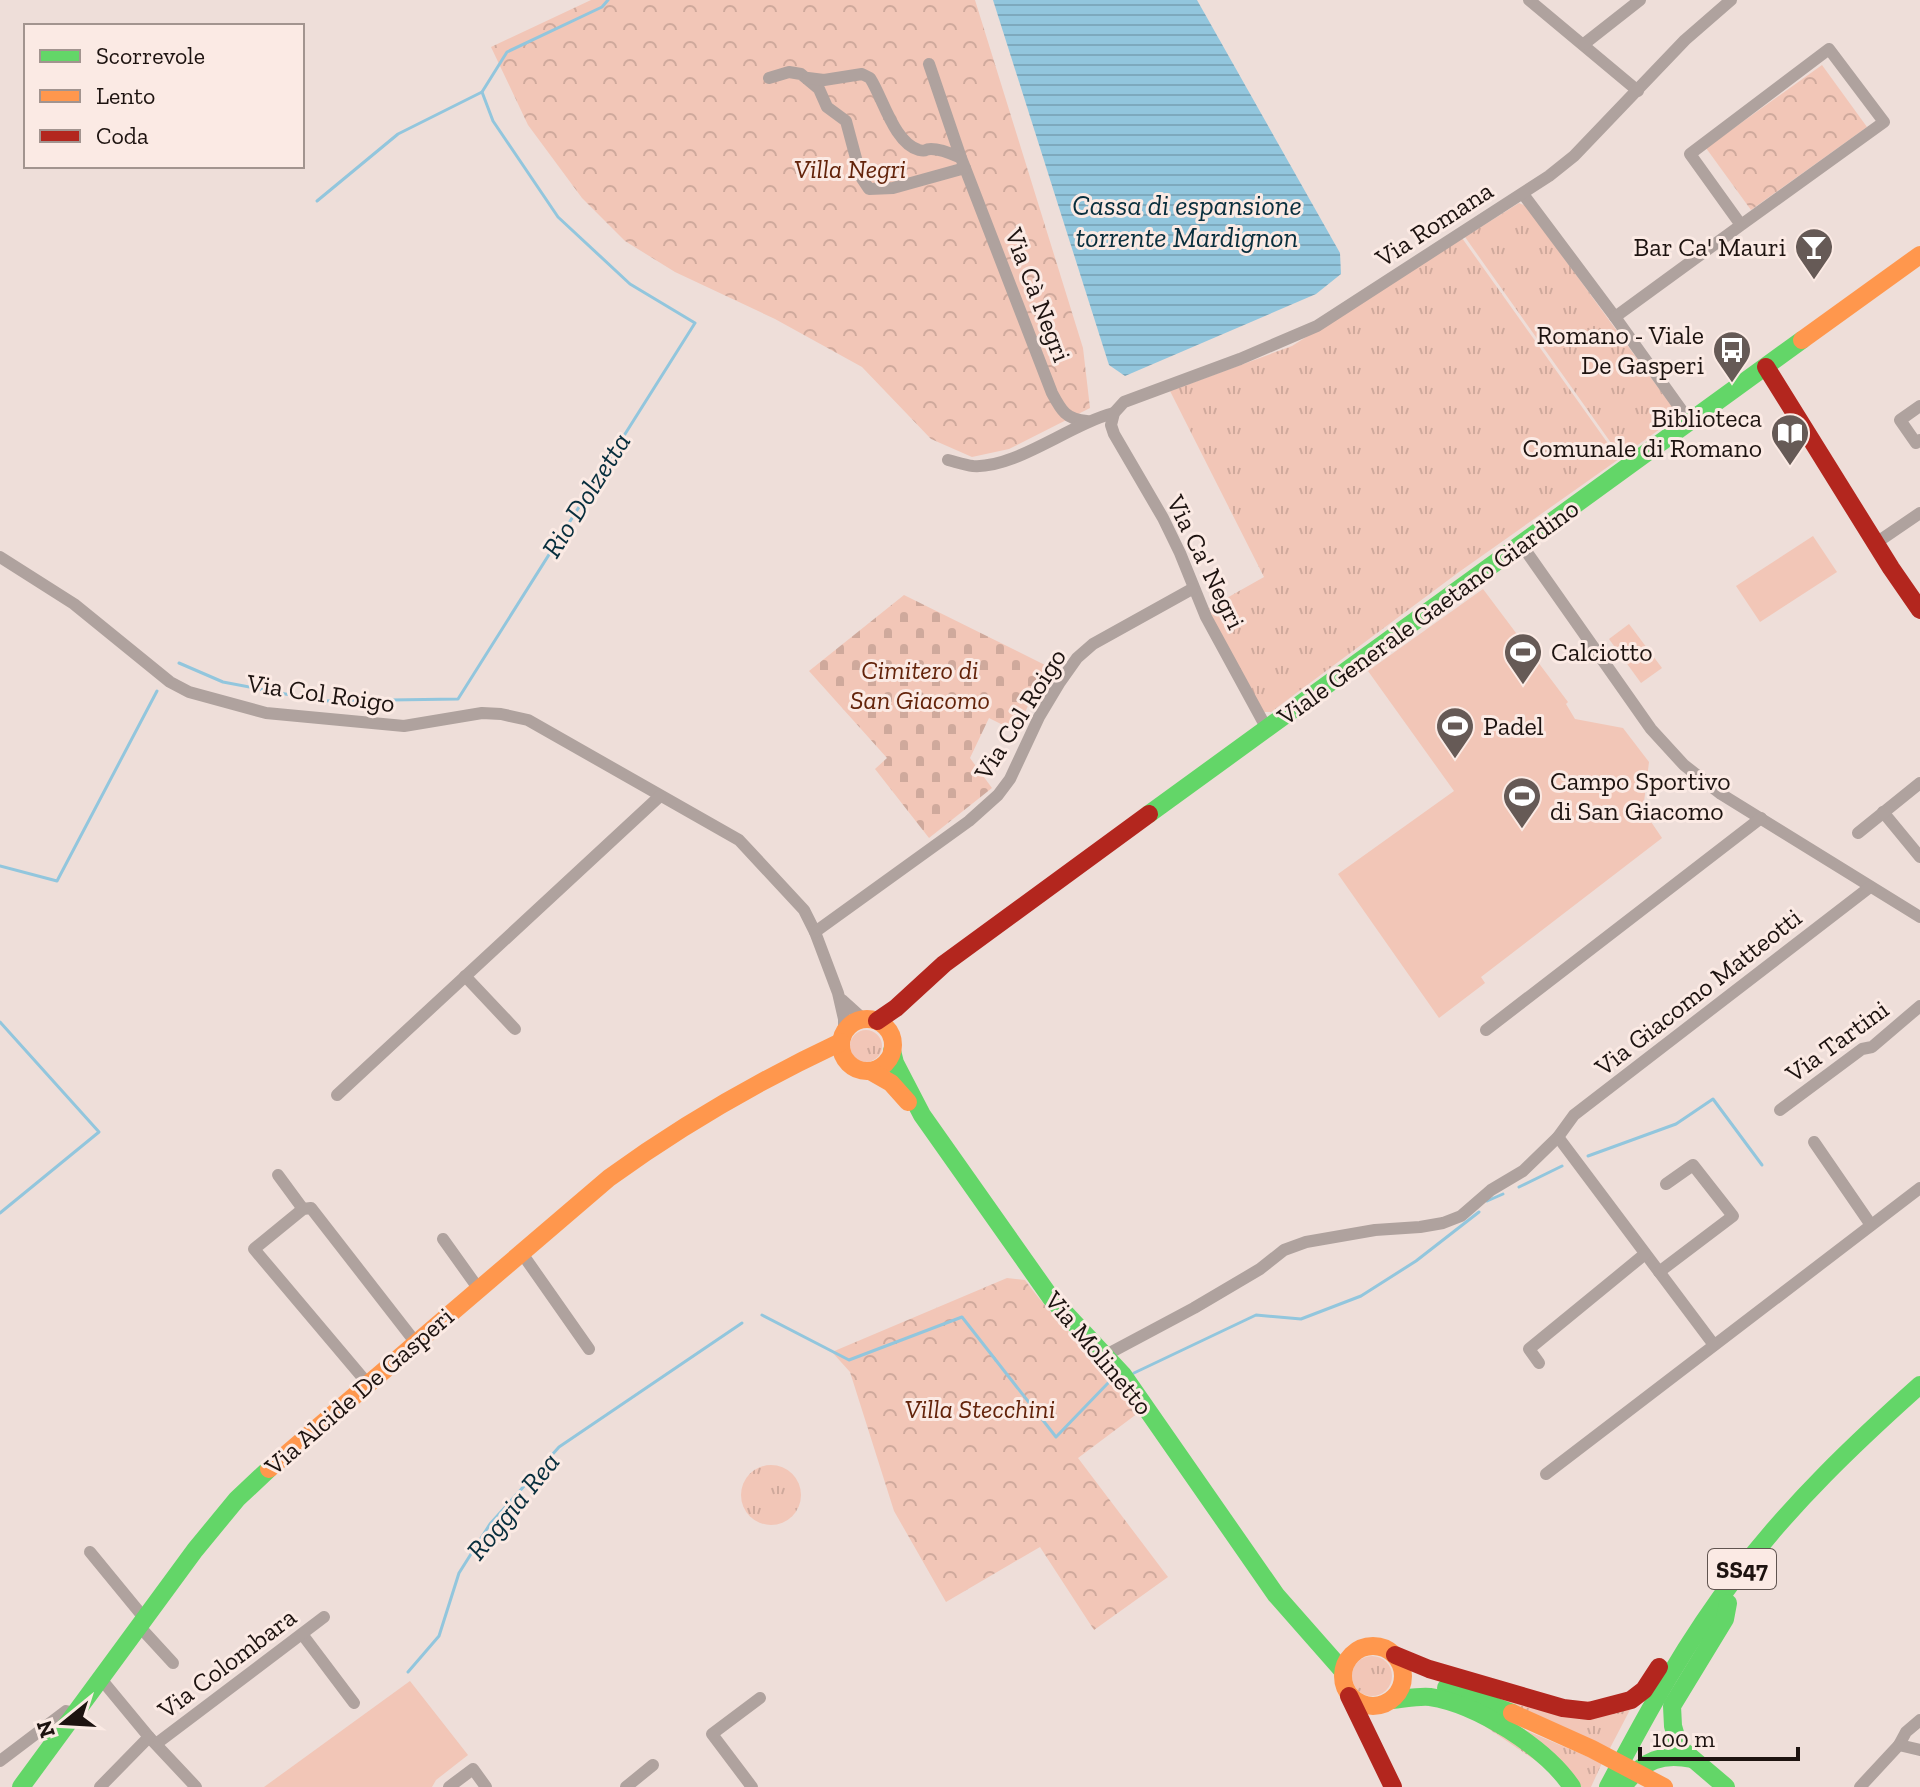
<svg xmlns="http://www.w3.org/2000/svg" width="1920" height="1787" viewBox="0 0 1920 1787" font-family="'Zilla Slab',serif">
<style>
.grass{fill:url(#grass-tufts)}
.forest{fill:url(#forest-crowns)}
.cemetery{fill:url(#cemetery-stones)}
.garden{fill:#f2c6b7}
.water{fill:url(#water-rules)}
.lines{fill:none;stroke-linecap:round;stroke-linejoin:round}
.stream{stroke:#92c6dd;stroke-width:3}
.street{stroke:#afa29e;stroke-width:12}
.fast{stroke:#63d668;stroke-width:18}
.slow{stroke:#ff974d;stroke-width:18}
.jam{stroke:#b3261e;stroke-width:18}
.slow-bridge{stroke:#ff974d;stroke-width:18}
.labels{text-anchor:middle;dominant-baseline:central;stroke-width:6;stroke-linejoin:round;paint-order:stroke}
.shield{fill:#fbeae4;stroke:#605450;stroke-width:2}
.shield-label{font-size:24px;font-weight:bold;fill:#1d1310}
.park-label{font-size:26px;font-style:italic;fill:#63230a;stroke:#fbeae4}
.street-label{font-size:26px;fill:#1d1310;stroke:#fbeae4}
.poi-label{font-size:26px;fill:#1d1310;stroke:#fbeae4;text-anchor:end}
.water-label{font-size:28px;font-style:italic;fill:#072e3d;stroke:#fbeae4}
</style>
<defs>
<pattern id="grass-tufts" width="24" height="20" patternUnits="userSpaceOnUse" patternTransform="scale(2)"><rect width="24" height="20" fill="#f2c6b7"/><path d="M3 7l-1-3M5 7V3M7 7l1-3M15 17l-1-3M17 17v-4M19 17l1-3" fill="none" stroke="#cfa99c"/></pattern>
<pattern id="forest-crowns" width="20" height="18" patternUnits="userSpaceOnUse" patternTransform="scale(2)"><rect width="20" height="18" fill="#f2c6b7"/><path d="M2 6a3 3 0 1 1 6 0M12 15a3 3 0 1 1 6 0" fill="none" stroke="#cfa99c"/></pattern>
<pattern id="cemetery-stones" width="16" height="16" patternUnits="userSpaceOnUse" patternTransform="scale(2)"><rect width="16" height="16" fill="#f2c6b7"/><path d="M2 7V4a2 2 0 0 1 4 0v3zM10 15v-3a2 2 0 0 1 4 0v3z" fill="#cfa99c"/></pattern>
<pattern id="water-rules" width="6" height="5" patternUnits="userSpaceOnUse" patternTransform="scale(2)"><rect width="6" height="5" fill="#92c6dd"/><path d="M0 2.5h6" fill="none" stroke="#7da9bd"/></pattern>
</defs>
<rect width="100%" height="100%" fill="#eeded9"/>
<g class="grass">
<path d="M1519,203L1526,206L1673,408L1670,410L1674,419L1621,457L1465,237Z"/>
<path d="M1462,238L1619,459L1459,572L1271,712H1264L1208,611L1209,608L1264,577L1170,391L1292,346Z"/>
<circle cx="866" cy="1046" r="16"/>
<circle cx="771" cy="1495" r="30"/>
<circle cx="1372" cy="1676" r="20"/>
<path d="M1438,1675L1517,1697L1633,1704L1609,1750Z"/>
<path d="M1428,1688L1602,1763L1591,1787H1575Z"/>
</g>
<g class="forest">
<path d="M591,0H975L1083,348L1090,408L1009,449L972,457L931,439L862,367L775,319L675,272L625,241L582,198L528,125L491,47Z"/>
<path d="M1822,65L1867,127L1751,210L1706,148Z"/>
<path d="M1007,1278L1025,1280C1059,1327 1105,1365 1138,1413L1078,1458L1168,1577L1094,1630L1040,1547L946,1602L894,1511L850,1372L832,1352Z"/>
</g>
<path class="cemetery" d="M904,595L1045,665L1017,732L989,718L970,758L992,788L929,838L875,769L887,758L809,671Z"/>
<g class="garden">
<path d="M1813,536L1837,572L1760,622L1736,586Z"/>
<path d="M1483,589L1568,702L1566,704L1575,719L1623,728L1649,762L1643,810L1662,838L1481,977L1485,983L1439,1018L1338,874L1454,791L1368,671Z"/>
<path d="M1629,624L1662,668L1641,683L1609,639Z"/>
<path d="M410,1681L468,1755L436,1780L432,1787H264Z"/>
</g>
<path class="water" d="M993,0H1197L1340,253L1341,274L1316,294L1125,376L1109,365Z"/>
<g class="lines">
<g class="stream">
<path d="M317,201L398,134L482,92"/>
<path d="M179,663L223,682L322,701L458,699L695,323L630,284L558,217L493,121L482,92L507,52L602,7L608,0"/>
<path d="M0,866L57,881L157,691"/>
<path d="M0,1022L99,1132L0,1213"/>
<path d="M1588,1156L1676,1124L1713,1099L1762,1165"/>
<path d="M1519,1187L1562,1166"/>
<path d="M1487,1201L1503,1194"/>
<path d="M762,1315L849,1360L962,1317L1056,1437L1109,1382"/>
<path d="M1134,1373L1256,1315L1301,1319L1361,1296L1416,1261L1479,1212"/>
<path d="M408,1672L439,1636L459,1573L490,1524L559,1447L742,1323"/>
</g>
<g class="street">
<path d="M1529,0L1638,91"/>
<path d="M1584,44L1640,0"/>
<path d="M929,64L961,158"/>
<path d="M769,78L789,72L801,74L819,89L827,107L846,121L861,177L869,189L893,188L965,168L1052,393C1061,410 1066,420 1087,421"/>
<path d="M808,78L824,80L862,74L870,78C883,98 894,143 919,150C928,152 923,149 931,149C942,149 952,154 961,158L965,168"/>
<path d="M1523,194L1615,317L1690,422"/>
<path d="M1615,317L1737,228L1741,225L1884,122L1829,49L1690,154L1741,225"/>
<path d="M1920,406L1900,420L1916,443L1920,440"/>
<path d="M948,460C956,462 965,465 973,466C1015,469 1070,424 1114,413"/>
<path d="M1876,543L1920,513"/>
<path d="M1521,544L1651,729L1684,765L1721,794L1920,917"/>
<path d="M0,557L74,604L170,682L189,692L266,713L404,726L482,713L501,714L528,720L739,840L804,910L815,932L838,993L844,1019V1033"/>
<path d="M1267,729L1206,617L1180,553L1163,518L1114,434L1111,425L1114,413L1124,402L1240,359L1317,326L1549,176L1574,156L1685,40L1731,0"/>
<path d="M1883,812L1920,857"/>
<path d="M1858,833L1920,783"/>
<path d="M815,932L969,821L998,795L1010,779L1039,717L1060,682L1077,658L1093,644L1192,589"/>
<path d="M465,976L515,1029"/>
<path d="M842,1000L863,1019"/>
<path d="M1486,1030L1761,818"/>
<path d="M337,1095L660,796"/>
<path d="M1780,1110L1862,1049L1872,1047L1920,1006"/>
<path d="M1558,1137L1714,1345"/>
<path d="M1814,1142L1871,1225"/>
<path d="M278,1175L303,1209"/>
<path d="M443,1239L478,1288"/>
<path d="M521,1252L589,1349"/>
<path d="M1659,1272L1733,1216L1693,1165L1666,1184"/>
<path d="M1104,1356L1194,1308L1260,1269L1284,1250L1306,1242L1375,1230L1420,1227L1443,1223L1461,1216L1491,1190L1523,1171L1558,1137L1574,1115L1870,887"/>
<path d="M1539,1363L1529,1349L1645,1254"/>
<path d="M368,1384L254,1249L303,1209L311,1208L416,1343"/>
<path d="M1546,1474L1920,1188"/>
<path d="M90,1552L145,1619"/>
<path d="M139,1626L173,1663"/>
<path d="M302,1634L354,1703"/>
<path d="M101,1679L149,1737L196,1787"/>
<path d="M156,1744L324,1617"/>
<path d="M1899,1745L1906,1732L1920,1720"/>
<path d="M0,1761L66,1711L75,1713"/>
<path d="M100,1787L149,1737"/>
<path d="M449,1787L473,1769L486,1787"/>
<path d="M626,1787L653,1765"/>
<path d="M752,1787L712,1734L760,1698"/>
<path d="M1860,1787L1899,1745L1920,1750"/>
</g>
<g class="fast">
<path d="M1149,814L1802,340"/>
<path d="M892,1051L895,1063L922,1115L1051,1298L1123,1375L1276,1595L1343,1671"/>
<path d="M1446,1688L1512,1713"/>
<path d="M1392,1700C1404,1699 1417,1696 1430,1697C1477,1704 1546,1748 1572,1787"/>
<path d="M1625,1784C1644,1760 1662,1753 1692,1759"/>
<path d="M21,1787L195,1550L237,1499L269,1469"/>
<path d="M1608,1787C1647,1713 1687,1640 1738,1574C1791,1504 1855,1443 1920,1385"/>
<path d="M1726,1787L1679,1747L1673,1726L1672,1706L1725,1619L1728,1603"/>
</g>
<g class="slow">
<path d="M1802,340L1920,255"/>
<circle cx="867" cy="1045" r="26"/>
<path d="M870,1071L891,1083L908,1102"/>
<path d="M269,1469L609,1178C682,1125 760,1080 841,1042"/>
<circle cx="1373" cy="1676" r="30"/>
</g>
<g class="jam">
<path d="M1766,367L1891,568L1920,610"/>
<path d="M877,1021L896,1008L944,964L1149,814"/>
<path d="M1395,1655L1429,1669L1563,1708L1589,1711L1631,1700L1644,1690L1659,1667"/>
<path d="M1349,1696L1393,1787"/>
</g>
<path class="slow-bridge" d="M1512,1713L1592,1749L1664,1787"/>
</g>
<defs>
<g id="bar-pin" transform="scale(2)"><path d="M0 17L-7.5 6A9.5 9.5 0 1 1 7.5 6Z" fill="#665a56" stroke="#fbeae4"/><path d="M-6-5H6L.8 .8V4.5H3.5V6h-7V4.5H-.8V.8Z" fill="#fff"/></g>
<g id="bus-pin" transform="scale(2)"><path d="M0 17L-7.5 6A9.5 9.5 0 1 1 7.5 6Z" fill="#665a56" stroke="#fbeae4"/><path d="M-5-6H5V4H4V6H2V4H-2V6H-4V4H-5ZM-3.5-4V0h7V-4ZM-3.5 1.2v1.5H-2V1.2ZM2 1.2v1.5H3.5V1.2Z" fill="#fff"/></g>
<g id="library-pin" transform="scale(2)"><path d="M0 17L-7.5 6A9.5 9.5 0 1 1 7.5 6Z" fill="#665a56" stroke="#fbeae4"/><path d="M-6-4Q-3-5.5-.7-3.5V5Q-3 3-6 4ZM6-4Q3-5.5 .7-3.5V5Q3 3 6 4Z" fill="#fff"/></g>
<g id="stadium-pin" transform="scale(2)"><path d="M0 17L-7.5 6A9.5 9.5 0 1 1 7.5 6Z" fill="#665a56" stroke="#fbeae4"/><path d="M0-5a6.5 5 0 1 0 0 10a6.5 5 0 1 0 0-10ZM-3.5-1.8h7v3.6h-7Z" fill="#fff"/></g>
</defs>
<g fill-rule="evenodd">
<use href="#bar-pin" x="1814" y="247"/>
<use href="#bus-pin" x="1732" y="350"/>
<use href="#library-pin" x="1790" y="433"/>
<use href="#stadium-pin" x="1523" y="652"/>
<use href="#stadium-pin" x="1455" y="726"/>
<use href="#stadium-pin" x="1522" y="796"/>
</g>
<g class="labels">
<rect class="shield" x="1708" y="1549" width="68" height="40" rx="6"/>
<g class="shield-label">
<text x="1742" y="1569">SS47</text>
</g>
<g class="park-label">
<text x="850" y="169">Villa Negri</text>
<text x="920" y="670">Cimitero di<tspan x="920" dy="30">San Giacomo</tspan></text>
<text x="980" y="1409">Villa Stecchini</text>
</g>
<g class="street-label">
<text transform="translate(1434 224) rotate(-33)">Via Romana</text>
<text transform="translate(1038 295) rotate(69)">Via Cà Negri</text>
<text transform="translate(1206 562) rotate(64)">Via Ca' Negri</text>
<text transform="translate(1428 612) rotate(-36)">Viale Generale Gaetano Giardino</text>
<text transform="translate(321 693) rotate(8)">Via Col Roigo</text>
<text transform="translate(1020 714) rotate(-58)">Via Col Roigo</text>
<text transform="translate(1698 992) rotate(-38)">Via Giacomo Matteotti</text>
<text transform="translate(1837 1041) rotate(-36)">Via Tartini</text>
<text transform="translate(1099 1353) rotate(50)">Via Molinetto</text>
<text transform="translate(359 1391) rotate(-41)">Via Alcide De Gasperi</text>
<text transform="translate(227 1663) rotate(-37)">Via Colombara</text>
</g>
<g class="poi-label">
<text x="1786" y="247">Bar Ca' Mauri</text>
<text x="1704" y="335">Romano - Viale<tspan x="1704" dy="30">De Gasperi</tspan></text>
<text x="1762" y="418">Biblioteca<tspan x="1762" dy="30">Comunale di Romano</tspan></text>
<text x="1551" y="652" text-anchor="start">Calciotto</text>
<text x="1483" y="726" text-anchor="start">Padel</text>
<text x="1550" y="781" text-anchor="start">Campo Sportivo<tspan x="1550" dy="30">di San Giacomo</tspan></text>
</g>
<g class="water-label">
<text x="1187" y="205">Cassa di espansione<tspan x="1187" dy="32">torrente Mardignon</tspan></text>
<text transform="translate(586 495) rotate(-58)">Rio Dolzetta</text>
<text transform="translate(513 1506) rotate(-51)">Roggia Rea</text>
</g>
</g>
<rect x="24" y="24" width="280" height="144" fill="#fbeae4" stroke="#a2948f" stroke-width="2"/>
<rect x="40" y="50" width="40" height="12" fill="#63d668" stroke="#a2948f" stroke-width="2"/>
<text x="96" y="64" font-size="24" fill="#1d1310">Scorrevole</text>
<rect x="40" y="90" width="40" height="12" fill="#ff974d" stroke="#a2948f" stroke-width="2"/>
<text x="96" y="104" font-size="24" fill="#1d1310">Lento</text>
<rect x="40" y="130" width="40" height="12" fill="#b3261e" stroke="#a2948f" stroke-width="2"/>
<text x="96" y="144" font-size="24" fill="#1d1310">Coda</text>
<g transform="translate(64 1723) rotate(252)" stroke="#fbeae4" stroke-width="6" paint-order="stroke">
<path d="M0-6L14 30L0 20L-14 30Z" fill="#1d1310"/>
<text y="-12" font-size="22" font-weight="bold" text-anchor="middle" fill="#1d1310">N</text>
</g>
<path d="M1640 1747v12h158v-12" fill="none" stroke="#1d1310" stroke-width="4"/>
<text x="1652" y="1747" font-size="24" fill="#1d1310" stroke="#fbeae4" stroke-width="6" paint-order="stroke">100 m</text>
</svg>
